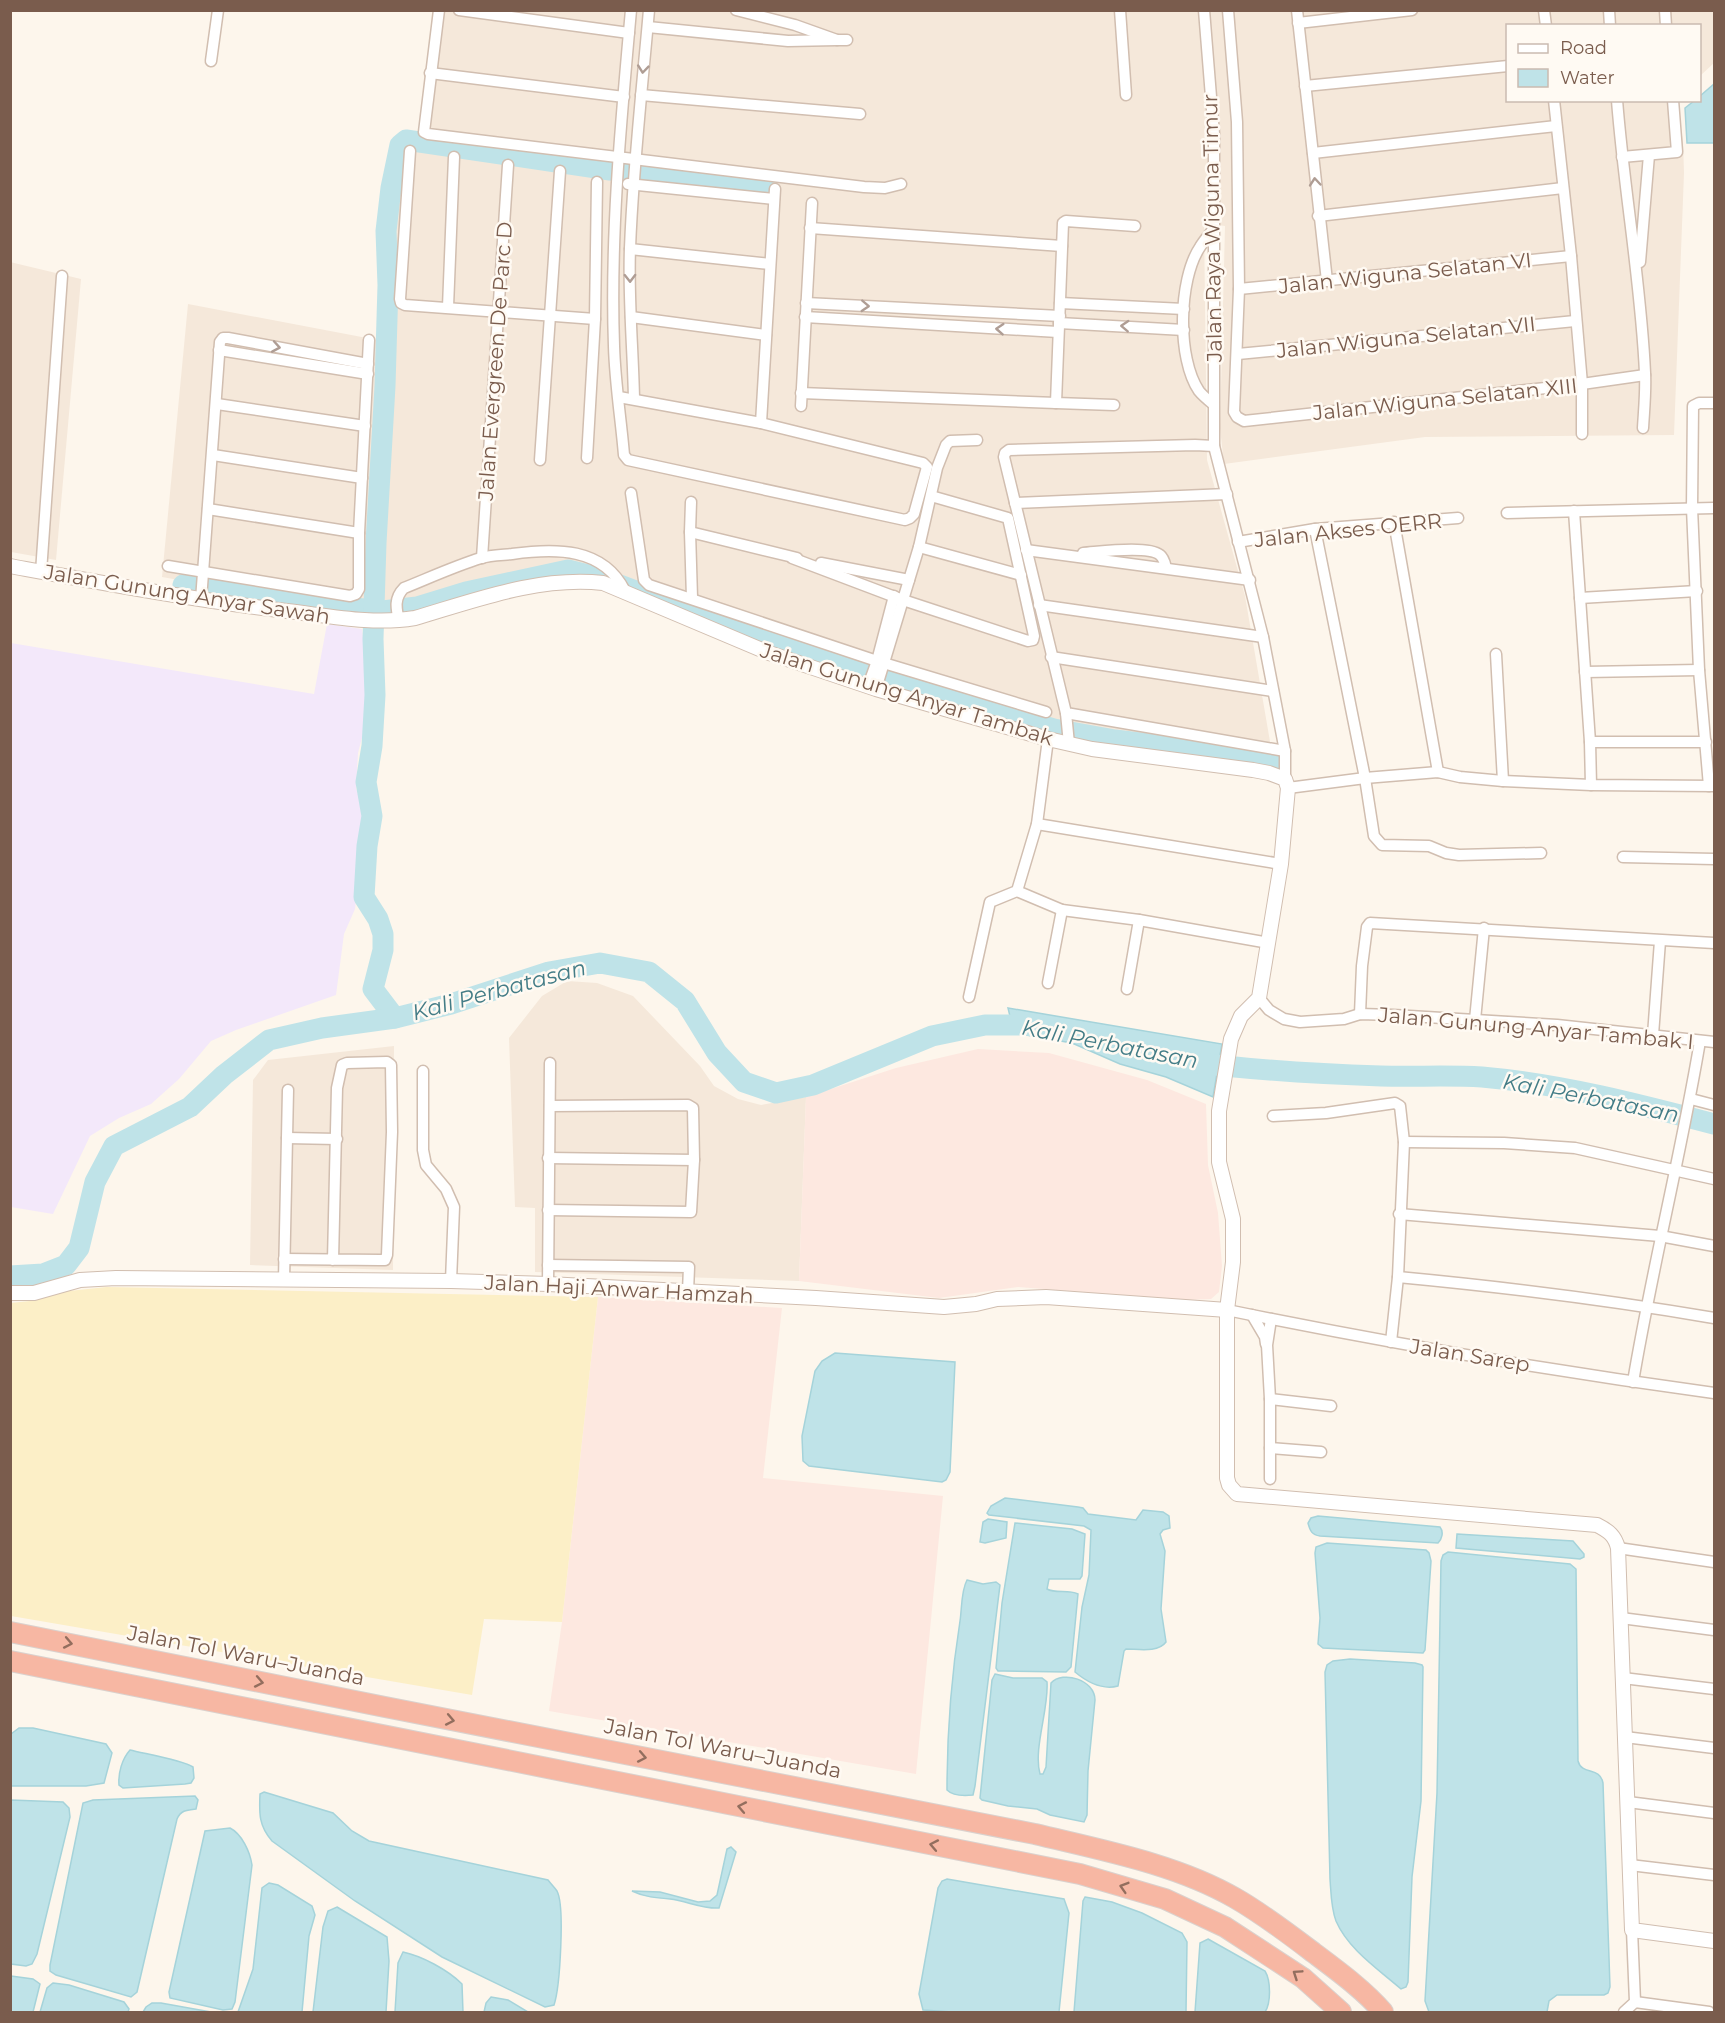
<svg xmlns="http://www.w3.org/2000/svg" width="1725" height="2023" viewBox="0 0 1725 2023" font-family="Montserrat,sans-serif">
<style>
.residential{fill:#f5e8da}
.commercial{fill:#fde8e0}
.education{fill:#f3e8fa}
.sand{fill:#fcefc7}
.water{fill:#bfe3e8;stroke:#a5d3da;stroke-width:1.5}
.lines{fill:none;stroke-linecap:round;stroke-linejoin:round}
.river{stroke:#bfe3e8;stroke-width:21}
.minor-casing{stroke:#d1beb0;stroke-width:13}
.tertiary-casing{stroke:#d1beb0;stroke-width:16}
.motorway-casing{stroke:#dad1cd;stroke-width:22}
.minor{stroke:#fff;stroke-width:10}
.tertiary{stroke:#fff;stroke-width:14}
.motorway{stroke:#f7b7a3;stroke-width:20}
.oneway{stroke:#af9d94}
.oneway2{stroke:#936e5e}
.labels{text-anchor:middle;dominant-baseline:central;stroke-width:5;stroke-linejoin:round;paint-order:stroke}
.street-label{font-size:21px;fill:#7a5c4d;stroke:#fffaf3}
.water-label{font-size:22px;font-style:italic;fill:#437c86;stroke:#fffaf3}
</style>
<rect width="100%" height="100%" fill="#fdf6ec"/>
<g class="residential">
<path d="M433,11H1714V63L1700,76V26H1508V100L1677,101L1683,142L1684,173L1674,435L1425,437L1224,464L1220,428L1225,226L1204,223L1207,460L1245,596L1273,759L1063,730L774,642L637,591L595,573L572,569L550,570L369,614L162,577L188,304L388,342L402,145H417Z"/>
<path d="M10,262L81,279L56,560L11,552Z"/>
<path d="M567,981L597,983L633,996L700,1066L714,1086L738,1099L761,1105L806,1097L799,1281L535,1272V1208L515,1207L509,1038L542,996Z"/>
<path d="M394,1046L393,1270L250,1265L253,1080L268,1060Z"/>
</g>
<g class="commercial">
<path d="M978,1049L1049,1053L1147,1080L1206,1104L1208,1165L1218,1213L1222,1266L1219,1292L1211,1299L1185,1300L1018,1287L939,1298L799,1281L806,1097L896,1068Z"/>
<path d="M598,1297L782,1308L763,1478L943,1496L916,1774L549,1711L562,1622Z"/>
</g>
<path class="education" d="M327,624L362,629L371,703L358,753L356,788L365,817L355,909L344,934L336,995L236,1030L211,1041L179,1079L151,1104L119,1118L90,1136L53,1214L11,1207V643L314,694Z"/>
<path class="sand" d="M107,1287L598,1297L562,1622L484,1619L472,1695L11,1616V1303L30,1301L69,1291Z"/>
<g class="water">
<path d="M1714,84V143H1687L1685,108L1694,101L1700,100V96Z"/>
<path d="M1008,1008L1222,1044L1213,1097L1166,1077L1120,1064L1072,1043L1014,1033Z"/>
<path d="M835,1353L955,1362L950,1472L946,1480L942,1482L809,1466L803,1461L802,1436L815,1371L822,1361Z"/>
<path d="M1005,1498L1078,1507L1083,1508L1088,1514L1136,1520L1143,1510L1163,1512L1169,1516L1170,1528L1163,1530L1160,1534L1165,1551L1161,1609L1166,1642C1158,1653 1138,1649 1126,1649L1124,1651L1118,1686C1103,1690 1087,1682 1075,1672L1082,1607L1089,1575L1091,1530L1084,1526L989,1515L987,1513L991,1506Z"/>
<path d="M1318,1516L1440,1527C1444,1532 1442,1539 1438,1543L1320,1536C1312,1535 1310,1531 1308,1523L1311,1518Z"/>
<path d="M988,1519L1007,1522L1006,1538L985,1543L980,1542L983,1522Z"/>
<path d="M1015,1523L1072,1529L1085,1534L1082,1576L1080,1579H1049L1047,1589C1056,1594 1068,1589 1078,1594L1071,1667L1066,1672L1004,1671H998L996,1668L1002,1603Z"/>
<path d="M1457,1534L1573,1541L1584,1554V1557L1580,1559L1456,1548Z"/>
<path d="M1327,1543L1426,1550L1429,1553L1431,1561L1425,1650L1423,1653L1323,1648L1318,1644L1320,1618L1315,1553L1316,1547Z"/>
<path d="M1448,1552L1570,1564L1576,1569L1578,1761C1582,1776 1600,1766 1603,1783L1610,1987L1608,1993L1604,1995H1557L1549,2001L1547,2012H1429L1425,2001L1437,1793L1441,1561L1443,1555Z"/>
<path d="M967,1580L983,1584L996,1582L1000,1585L975,1786L973,1795C964,1796 953,1796 947,1790C947,1733 951,1678 960,1621C962,1608 961,1591 967,1580Z"/>
<path d="M1350,1659L1415,1663L1422,1665L1423,1667L1421,1801L1412,1877L1408,1982L1406,1987L1401,1989C1378,1969 1348,1949 1336,1921C1331,1908 1331,1892 1330,1879L1325,1672L1327,1665L1333,1661Z"/>
<path d="M995,1674L1013,1678H1042L1047,1682C1049,1709 1033,1749 1040,1774H1043L1046,1767L1051,1683C1063,1670 1095,1680 1095,1700L1088,1771L1087,1815L1084,1822L1050,1815L1037,1809L1008,1806L982,1800L980,1798L992,1680Z"/>
<path d="M19,1728H33L106,1744L112,1753L104,1783L86,1786H11V1734Z"/>
<path d="M130,1750C146,1754 182,1760 193,1767L194,1778L191,1783L185,1784L123,1788L119,1785C118,1773 122,1759 130,1750Z"/>
<path d="M264,1792L333,1813L352,1831L369,1841L548,1880C551,1884 555,1888 557,1891C565,1906 560,1987 554,2005L545,2007L442,1957L355,1901L272,1841C259,1826 259,1814 260,1794Z"/>
<path d="M195,1796L198,1800L196,1809C187,1810 181,1810 177,1819L137,1992L131,1997L56,1975L50,1971V1965L83,1803L93,1800Z"/>
<path d="M11,1800L63,1802L69,1808L70,1817L37,1954L32,1964L26,1966L11,1964Z"/>
<path d="M230,1828C242,1834 250,1852 252,1865L235,2002L232,2009L223,2010L170,1998L169,1992L205,1831Z"/>
<path d="M731,1847L736,1852L719,1908C702,1909 687,1901 670,1899C657,1898 644,1897 632,1891L660,1892L698,1902L710,1901L717,1895L727,1849Z"/>
<path d="M947,1879L1064,1899L1069,1913L1059,2012H952L923,2010L919,1994L938,1888L942,1881Z"/>
<path d="M269,1883L278,1885L312,1906L315,1915L309,1936L302,2012H238L253,1969L262,1888Z"/>
<path d="M1085,1897L1112,1902L1142,1913L1182,1933L1187,1942L1186,2012H1074L1083,1901Z"/>
<path d="M337,1907L387,1937L389,1961L386,2012H313L323,1927L328,1911Z"/>
<path d="M1208,1939L1265,1971C1271,1981 1271,2003 1265,2012H1195L1200,1943Z"/>
<path d="M403,1952C422,1956 448,1970 462,1984L463,2012H395L398,1963Z"/>
<path d="M11,1976L33,1979L40,1984L33,2012H11Z"/>
<path d="M53,1983L69,1985L124,2002L129,2009L128,2012H40L47,1988Z"/>
<path d="M491,1997L508,2000L528,2012H484L486,2003Z"/>
<path d="M152,2003H161L211,2012H143L146,2007Z"/>
</g>
<g class="lines">
<g class="river">
<path d="M183,585L363,609L374,612L417,607L466,592L568,570L604,579L752,635L865,672L1054,729L1115,740L1280,760"/>
<path d="M395,1018L373,989L383,950V934L378,919L364,897L367,846L372,816L366,782L372,746L375,695L373,639L376,543L385,386L388,285L386,231L391,188L400,145L406,140L610,170L764,186"/>
<path d="M1190,1062C1253,1070 1317,1074 1381,1076C1414,1077 1448,1075 1482,1077C1561,1084 1638,1104 1714,1124"/>
<path d="M10,1276L43,1274L66,1265L79,1248L95,1182L114,1146L190,1107L224,1075L269,1040L322,1028L395,1018L451,1004L549,972L600,963L649,972L685,1001L717,1053L744,1082L776,1093L813,1085L932,1036L985,1025H1027L1040,1027"/>
</g>
<g class="minor-casing">
<g id="minor">
<path d="M439,10L424,132L428,134L864,187L885,188L901,184"/>
<path d="M459,10L629,33"/>
<path d="M736,10L795,25L837,40H847"/>
<path d="M1120,10L1126,95"/>
<path d="M1204,10L1214,134V446L1263,637L1285,751V779"/>
<path d="M1228,10L1237,122L1239,289L1234,412L1237,417L1244,421L1582,384L1645,375"/>
<path d="M1297,10L1327,281"/>
<path d="M1544,10L1546,26"/>
<path d="M1609,10L1610,26"/>
<path d="M1665,10L1666,26"/>
<path d="M1298,23L1412,10"/>
<path d="M648,27L788,41L837,40"/>
<path d="M211,61L218,10"/>
<path d="M430,73L624,97"/>
<path d="M1305,86L1508,66"/>
<path d="M641,95L860,114"/>
<path d="M1554,100L1571,256L1582,384V434"/>
<path d="M1617,100C1624,191 1641,282 1645,373C1646,391 1644,410 1643,428"/>
<path d="M410,151L400,299L401,303L405,305L595,319"/>
<path d="M1313,153L1556,126"/>
<path d="M1622,157L1677,152L1673,100"/>
<path d="M628,184L774,199"/>
<path d="M1318,216L1563,188"/>
<path d="M810,228L1062,246"/>
<path d="M630,249L770,264"/>
<path d="M1640,262L1649,155"/>
<path d="M1239,289L1571,256"/>
<path d="M806,303L1060,316"/>
<path d="M1060,303L1184,309"/>
<path d="M448,307L454,157"/>
<path d="M631,317L766,335"/>
<path d="M805,317L1058,332"/>
<path d="M1059,323L1184,330"/>
<path d="M219,350L368,374"/>
<path d="M1238,354L1575,321"/>
<path d="M801,393L1056,403"/>
<path d="M619,397L761,423L923,463L927,467L914,514L910,518L905,520L628,460L624,455C621,419 615,383 614,346C610,235 621,121 631,10"/>
<path d="M634,399C633,348 628,298 630,248C633,168 642,90 649,10"/>
<path d="M217,404L365,426"/>
<path d="M1213,404C1208,400 1203,396 1199,391C1177,359 1178,280 1200,247C1204,240 1210,234 1214,228"/>
<path d="M1114,405L1056,403L1063,223L1066,221L1135,226"/>
<path d="M801,406L812,203"/>
<path d="M761,423L775,189"/>
<path d="M1214,446L1195,445L1009,450L1005,453L1004,457L1066,713L1285,751"/>
<path d="M213,455L362,478"/>
<path d="M587,458L595,319L597,182"/>
<path d="M540,460L560,171"/>
<path d="M631,493L644,580L649,585L877,661L1046,712"/>
<path d="M691,502L690,532L692,598"/>
<path d="M1015,503L1227,494"/>
<path d="M208,509L359,533"/>
<path d="M1574,511L1590,742L1591,785"/>
<path d="M1507,513L1714,508"/>
<path d="M1394,522L1438,772"/>
<path d="M1315,529L1365,778L1374,836L1382,845L1429,846L1446,853L1459,855L1541,853"/>
<path d="M690,532L797,558"/>
<path d="M1238,542L1315,529L1458,518"/>
<path d="M919,547L1021,575"/>
<path d="M1026,550L1250,580"/>
<path d="M1083,553C1099,552 1148,545 1160,555C1164,558 1165,564 1166,568"/>
<path d="M482,558L508,165"/>
<path d="M792,558L903,600L1028,641L1033,640L1034,636L1008,518L931,496"/>
<path d="M821,563L909,580"/>
<path d="M168,566L350,596L356,594L359,589V533L369,340"/>
<path d="M41,572L62,276"/>
<path d="M1580,598L1697,591"/>
<path d="M201,600L220,342L223,338H228L368,364"/>
<path d="M1039,605L1263,637"/>
<path d="M399,621C396,608 394,598 404,588C429,578 455,566 481,558C490,555 502,555 512,554C555,548 603,547 625,591"/>
<path d="M1496,654L1503,781"/>
<path d="M1051,657L1273,691"/>
<path d="M1585,672L1699,670"/>
<path d="M868,686L877,661L894,596"/>
<path d="M876,689L919,547L937,468L946,445L950,441L977,440"/>
<path d="M1066,713L1069,744"/>
<path d="M1590,742H1706"/>
<path d="M1709,786L1699,670L1692,508L1693,406L1699,403H1714"/>
<path d="M1288,788L1365,778L1438,772L1460,777L1503,781L1591,785L1714,786"/>
<path d="M1037,824L1281,864"/>
<path d="M1623,857L1714,859"/>
<path d="M1017,891L1062,910L1139,920L1269,943"/>
<path d="M1048,983L1062,910"/>
<path d="M1127,989L1139,920"/>
<path d="M969,997L990,902L1017,891L1037,824L1048,739"/>
<path d="M1259,998L1269,1010L1284,1019L1300,1022L1344,1019L1360,1014L1393,1015L1557,1025L1714,1042"/>
<path d="M1360,1014L1362,966L1367,927L1370,923L1714,943"/>
<path d="M1475,1020L1484,928"/>
<path d="M1653,1035L1660,941"/>
<path d="M423,1071V1150L426,1165L446,1189L454,1207L451,1281"/>
<path d="M1691,1099L1714,1105"/>
<path d="M1273,1116L1326,1113L1395,1103L1400,1106L1404,1142L1398,1277L1391,1342"/>
<path d="M287,1138L337,1139"/>
<path d="M1404,1142L1504,1143L1575,1148L1714,1179"/>
<path d="M548,1158L694,1160"/>
<path d="M548,1210L691,1212L694,1160L693,1108L688,1105L550,1106"/>
<path d="M1399,1214L1660,1236L1714,1246"/>
<path d="M284,1259L380,1260H385L387,1255L392,1132L391,1065L387,1062L347,1063L342,1065L337,1088L333,1260"/>
<path d="M548,1265L689,1267L688,1292"/>
<path d="M1398,1277C1504,1287 1609,1300 1714,1318"/>
<path d="M284,1280L288,1090"/>
<path d="M548,1284L550,1063"/>
<path d="M1227,1310C1388,1343 1551,1371 1714,1393"/>
<path d="M1252,1315L1265,1337L1266,1344"/>
<path d="M1633,1382C1652,1268 1681,1155 1700,1041"/>
<path d="M1270,1399L1331,1406"/>
<path d="M1270,1448L1321,1452"/>
<path d="M1270,1479V1399L1267,1345L1271,1319"/>
<path d="M1618,1548L1714,1562"/>
<path d="M1621,1618L1714,1630"/>
<path d="M1623,1678L1714,1689"/>
<path d="M1625,1737L1714,1748"/>
<path d="M1628,1802L1714,1813"/>
<path d="M1630,1865L1714,1875"/>
<path d="M1635,2002L1709,2012"/>
<path d="M1624,2012L1635,2002L1632,1930"/>
</g>
</g>
<g class="tertiary-casing">
<g id="tertiary">
<path d="M10,566C103,583 194,600 287,611C330,616 373,625 415,618C476,600 539,576 603,583L769,653L876,689L1048,739L1092,749L1253,770L1269,773L1285,779L1288,788L1281,864L1259,998L1241,1016L1231,1039L1219,1111V1162L1233,1219V1262L1227,1310V1478L1229,1485L1237,1494L1597,1525C1609,1531 1615,1536 1618,1548L1632,1930L1714,1941"/>
<path d="M10,1293H34L80,1280L116,1278L451,1281L548,1284L816,1298L944,1307L976,1304L997,1299L1046,1297L1227,1310"/>
</g>
</g>
<g class="motorway-casing">
<g id="motorway">
<path d="M10,1632L385,1707L1035,1834C1101,1850 1176,1864 1235,1898C1263,1914 1289,1934 1314,1953C1338,1971 1364,1990 1383,2012"/>
<path d="M10,1661L1080,1874L1165,1899L1225,1927L1303,1978L1341,2012"/>
</g>
</g>
<use href="#minor" class="minor"/>
<use href="#tertiary" class="tertiary"/>
<use href="#motorway" class="motorway"/>
</g>
<defs><path id="oneway-chevron" d="M-2-3.5L2.5 0L-2 3.5" fill="none" stroke-width="1.6" stroke-linecap="round" stroke-linejoin="round" transform="scale(1.5)"/></defs>
<g class="oneway">
<use href="#oneway-chevron" transform="translate(643 69) rotate(96)"/>
<use href="#oneway-chevron" transform="translate(1315 182) rotate(-95)"/>
<use href="#oneway-chevron" transform="translate(630 278) rotate(89)"/>
<use href="#oneway-chevron" transform="translate(865 306) rotate(3)"/>
<use href="#oneway-chevron" transform="translate(1125 326) rotate(-177)"/>
<use href="#oneway-chevron" transform="translate(1000 329) rotate(-176)"/>
<use href="#oneway-chevron" transform="translate(276 347) rotate(10)"/>
</g>
<g class="oneway2">
<use href="#oneway-chevron" transform="translate(68 1643) rotate(11)"/>
<use href="#oneway-chevron" transform="translate(259 1682) rotate(11)"/>
<use href="#oneway-chevron" transform="translate(450 1720) rotate(11)"/>
<use href="#oneway-chevron" transform="translate(642 1757) rotate(11)"/>
<use href="#oneway-chevron" transform="translate(742 1807) rotate(-169)"/>
<use href="#oneway-chevron" transform="translate(934 1845) rotate(-169)"/>
<use href="#oneway-chevron" transform="translate(1124 1887) rotate(-163)"/>
<use href="#oneway-chevron" transform="translate(1297 1974) rotate(-146)"/>
</g>
<g class="labels">
<g class="street-label">
<text transform="translate(1212 228) rotate(-91)">Jalan Raya Wiguna Timur</text>
<text transform="translate(1405 273) rotate(-6)">Jalan Wiguna Selatan VI</text>
<text transform="translate(1406 337) rotate(-6)">Jalan Wiguna Selatan VII</text>
<text transform="translate(495 361) rotate(-86)">Jalan Evergreen De Parc D</text>
<text transform="translate(1445 399) rotate(-6)">Jalan Wiguna Selatan XIII</text>
<text transform="translate(1348 530) rotate(-6)">Jalan Akses OERR</text>
<text transform="translate(187 594) rotate(9)">Jalan Gunung Anyar Sawah</text>
<text transform="translate(907 694) rotate(17)">Jalan Gunung Anyar Tambak</text>
<text transform="translate(1536 1028) rotate(5)">Jalan Gunung Anyar Tambak I</text>
<text transform="translate(619 1289) rotate(3)">Jalan Haji Anwar Hamzah</text>
<text transform="translate(1470 1355) rotate(9)">Jalan Sarep</text>
<text transform="translate(246 1655) rotate(11)">Jalan Tol Waru–Juanda</text>
<text transform="translate(723 1748) rotate(11)">Jalan Tol Waru–Juanda</text>
</g>
<g class="water-label">
<text transform="translate(499 990) rotate(-15)">Kali Perbatasan</text>
<text transform="translate(1110 1044) rotate(11)">Kali Perbatasan</text>
<text transform="translate(1591 1098) rotate(11)">Kali Perbatasan</text>
</g>
</g>
<rect width="1725" height="2023" fill="none" stroke="#7a5c4d" stroke-width="24"/>
<rect x="1506" y="24" width="195" height="78" fill="#fffaf3" stroke="#cabbb1" stroke-width="1.5"/>
<rect x="1518" y="44" width="30" height="9" fill="#ffffff" stroke="#cabbb1" stroke-width="1.5"/>
<text x="1560" y="54" font-size="18" fill="#7a5c4d">Road</text>
<rect x="1518" y="69" width="30" height="18" fill="#bfe3e8" stroke="#cabbb1" stroke-width="1.5"/>
<text x="1560" y="84" font-size="18" fill="#7a5c4d">Water</text>
</svg>
